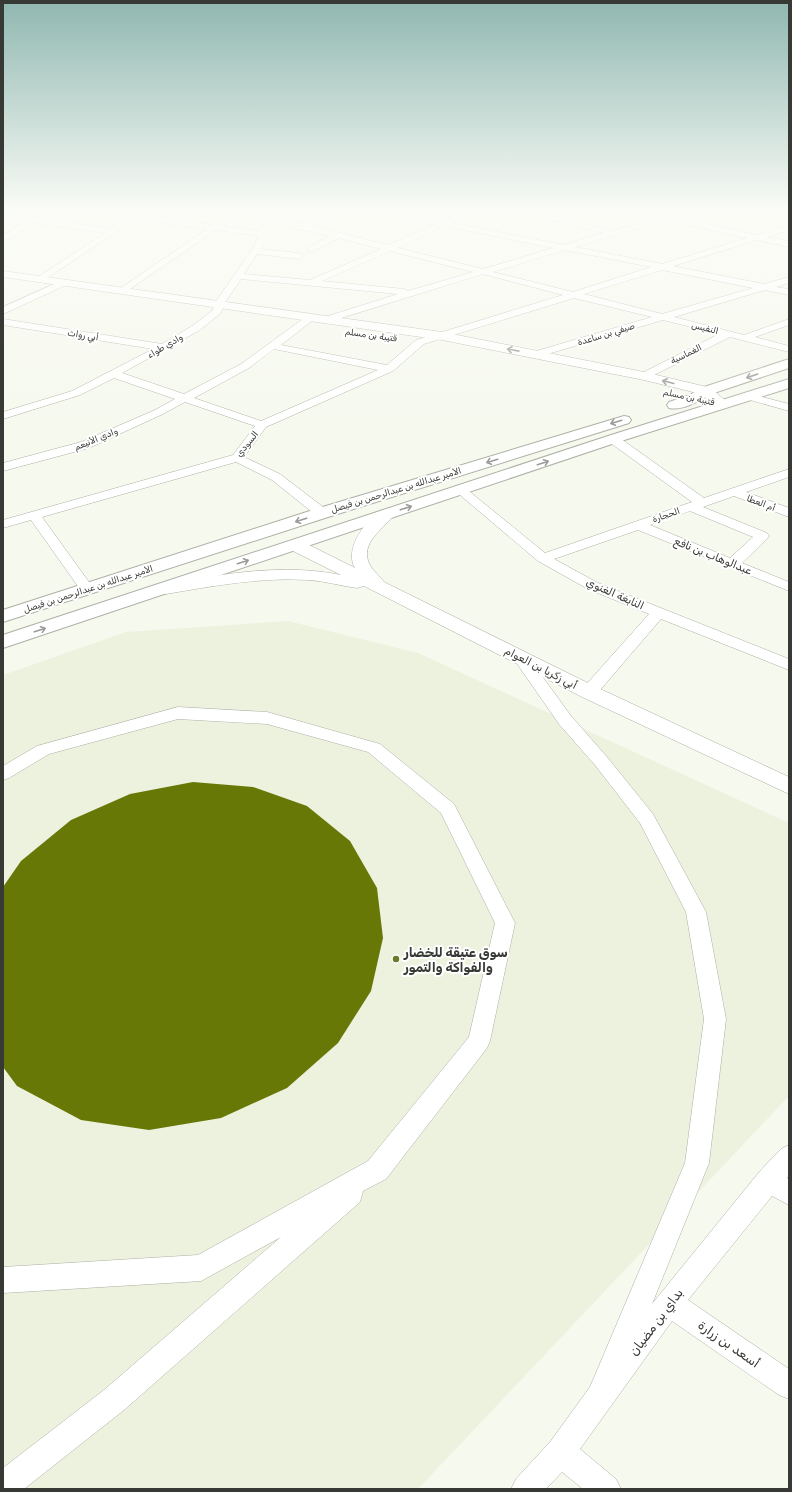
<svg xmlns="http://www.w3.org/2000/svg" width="792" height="1492" viewBox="0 0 792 1492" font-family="Rubik,'Noto Naskh Arabic',sans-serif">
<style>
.built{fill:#edf2df}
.building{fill:#687807}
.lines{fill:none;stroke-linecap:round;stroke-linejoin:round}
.minor-casing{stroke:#adafa5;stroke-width:1}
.tertiary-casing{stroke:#adafa5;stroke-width:1}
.secondary-casing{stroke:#adafa5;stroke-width:2}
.minor{fill:#fff;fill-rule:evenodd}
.tertiary{fill:#fff;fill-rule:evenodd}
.secondary{fill:#fff;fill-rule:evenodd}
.oneway{stroke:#9b9c9a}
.poi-dot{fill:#6c7b28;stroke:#fff;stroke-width:1.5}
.labels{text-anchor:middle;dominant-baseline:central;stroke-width:4;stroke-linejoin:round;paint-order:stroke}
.far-street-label{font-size:9px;fill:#373934;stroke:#fff}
.street-label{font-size:11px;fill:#373934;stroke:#fff}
.near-poi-label{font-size:13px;font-weight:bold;fill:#373934;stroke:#fff;text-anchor:start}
.near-street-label{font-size:13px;fill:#373934;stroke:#fff}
</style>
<rect width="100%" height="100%" fill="#f6f9ee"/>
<path class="built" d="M288,621L418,653L789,823V1096L418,1489H3V675L126,632Z"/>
<path class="building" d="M193,782L253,787L307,806L350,841L377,888L383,938L371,991L338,1043L287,1088L221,1118L149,1130L81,1120L17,1086L3,1067V887L21,861L71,820L130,794Z"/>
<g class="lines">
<g class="minor-casing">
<g id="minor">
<path d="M41,213H47L48,215L42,219L111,229L127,218L105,215L101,213H140L141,215L213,225L230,213H240L222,226L261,231L271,213H279L276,219L305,224L326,213H337L313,226L388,245L435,225L385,213H403L443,221L461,213H472L452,223L564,245L603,233L526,213H541L613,231L671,213H685L675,217L756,235L789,225V230L767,237L789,241V247L757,240L673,266L764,284L789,277V283L776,287L789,289V295L765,290L674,317L744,335L789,319V325L755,337L789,346V352L730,337L648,378H640L639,376L640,374L719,334L663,320L541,356H533L532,354L533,352L652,317L574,298L424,344L393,371L266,427L244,457L280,474L327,510L329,513L327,516H317L272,480L236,462L42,517L94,589L92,592L87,593L82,592L31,520L3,528V520L233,455L255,426L185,402L163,414L89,448L3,471V463L81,442L155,410L175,399L114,378L80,395L3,419V412L72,391L153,349L3,325V319L162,344L192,326L213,310L214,304L251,251L259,236L216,230L124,293L119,290L121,288L207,229L136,219L41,282L38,281L36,279L38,277L105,233L35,223L3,242V235ZM665,220L747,238L662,264L575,247ZM273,224L330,236L309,247L308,249L309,251L312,252L339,238L381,249L310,280L244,274L257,254L299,259L303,256L299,253L260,249ZM445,226L553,248L483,269L398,248ZM565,250L651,267L573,292L493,272ZM390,251L473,272L408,291L404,289L322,281ZM662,270L753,288L662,314L584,294ZM483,274L563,295L416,340L387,365L281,345L313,320L315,318L310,315L307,316L241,364L184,394L122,373L200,330L221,313L224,304L241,279L398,294L325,317L323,319L325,321L328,322ZM274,349L378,370L261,421L194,398L249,368Z"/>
<path d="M63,280L68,283L66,285L3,314V307Z"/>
<path d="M747,393L789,404V411L743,398L741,396Z"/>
<path d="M613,435L617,436L704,498L789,469V477L746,492L789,508V517L734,496L703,507L767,533L769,536L767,539L742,563L789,582V591L638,530L554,559L598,583L789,659V670L661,619L595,696L589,697L583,696L581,692L583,688L649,614L588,589L538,561L454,490L456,487H464L545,553L692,502L609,442L607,439L609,436ZM690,511L753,537L730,558L650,525Z"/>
<path d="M521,653L526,654L571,716L607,757L653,814L706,912L726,1019L709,1163L652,1304L760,1171L781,1149L789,1145V1175L787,1178L789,1179V1205L772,1196L688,1300L789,1369V1399L779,1395L672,1321L580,1449L616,1479L621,1489H583L562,1472L546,1489H511L516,1479L550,1442L590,1387L685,1163L704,1019L686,912L640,823L595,765L559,724L513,658L516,654Z"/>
<path d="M178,707L267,712L380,744L454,804L515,923L490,1041L487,1048L386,1179L363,1191L360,1202L124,1410L24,1489H3V1468L104,1390L281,1237L201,1281L3,1293V1267L198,1255L368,1161L469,1037L495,923L441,813L368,752L267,724L178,719L49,754L9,778L3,780V766L37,746Z"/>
</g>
</g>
<g class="tertiary-casing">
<g id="tertiary">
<path d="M3,271L442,332L644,372L711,388L729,404L727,407L722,408L717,407L701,394L644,380L442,340L3,277Z"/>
<path d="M387,509L393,511L395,514C385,528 358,543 370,565C373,571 380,576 384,582L596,687L789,777V794L582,697L364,586L357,588C341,586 325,581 309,580C261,577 213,586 166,594L160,593L157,589L160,585L166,584C224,574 283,563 341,575L289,549L287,545L289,541L295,540L301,541L355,568C343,549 368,514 387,509Z"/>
</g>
</g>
<g class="secondary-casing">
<g id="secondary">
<path d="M789,359V368L711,394C700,401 682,411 669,408L667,405L669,402L690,395L701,388Z"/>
<path d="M789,379V388L618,442L3,648V635L608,436Z"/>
<path d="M624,416L629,417L631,420L629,423L328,517L3,622V610L316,509Z"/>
</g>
</g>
<use href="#minor" class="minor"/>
<use href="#tertiary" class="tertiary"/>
<use href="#secondary" class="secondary"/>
</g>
<defs><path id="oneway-shaft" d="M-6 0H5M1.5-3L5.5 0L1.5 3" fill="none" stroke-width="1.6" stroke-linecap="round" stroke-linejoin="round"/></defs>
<g class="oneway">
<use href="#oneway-shaft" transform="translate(513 350) rotate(-169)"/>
<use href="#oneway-shaft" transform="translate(752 376) rotate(161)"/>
<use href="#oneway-shaft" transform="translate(668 382) rotate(-166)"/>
<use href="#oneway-shaft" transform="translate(616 422) rotate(163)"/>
<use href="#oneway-shaft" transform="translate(492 461) rotate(163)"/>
<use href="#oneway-shaft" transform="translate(543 463) rotate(-18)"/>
<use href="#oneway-shaft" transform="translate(406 508) rotate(-18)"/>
<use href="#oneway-shaft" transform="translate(301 520) rotate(162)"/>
<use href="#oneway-shaft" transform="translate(243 562) rotate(-18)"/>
<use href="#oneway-shaft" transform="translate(40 630) rotate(-18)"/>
</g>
<linearGradient id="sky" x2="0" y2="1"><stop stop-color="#8fb7b0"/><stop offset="0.5" stop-color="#fbfcf7"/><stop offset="1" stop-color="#fbfcf7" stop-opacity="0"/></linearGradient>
<rect width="792" height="422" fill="url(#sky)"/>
<circle class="poi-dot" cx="396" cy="959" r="4"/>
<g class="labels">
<g class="far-street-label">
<text transform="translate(705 328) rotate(14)">النفيس</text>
<text transform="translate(606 334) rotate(-17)">صيفي بن ساعدة</text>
<text transform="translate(83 335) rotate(9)">أبي رواث</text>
<text transform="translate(371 335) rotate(8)">قتيبة بن مسلم</text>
<text transform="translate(165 346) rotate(-30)">وادي طواء</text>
<text transform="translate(686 354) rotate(-26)">الغماسية</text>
<text transform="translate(689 397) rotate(12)">قتيبة بن مسلم</text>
<text transform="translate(96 439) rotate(-22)">وادي الأنيعم</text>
<text transform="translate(247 444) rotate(-51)">السودي</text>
<text transform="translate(396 490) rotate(-17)">الأمير عبدالله بن عبدالرحمن بن فيصل</text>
<text transform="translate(761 503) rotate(21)">أم العطا</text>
<text transform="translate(666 515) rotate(-19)">الحجارة</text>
<text transform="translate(88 589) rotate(-18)">الأمير عبدالله بن عبدالرحمن بن فيصل</text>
</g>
<g class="street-label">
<text transform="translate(713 556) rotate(22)">عبدالوهاب بن نافع</text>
<text transform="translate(615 594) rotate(24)">النابغة الغنوي</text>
<text transform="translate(541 668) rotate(27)">أبي زكريا بن العوام</text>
</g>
<g class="near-poi-label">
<text x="404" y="952">سوق عتيقة للخضار<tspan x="404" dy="15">والفواكة والتمور</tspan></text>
</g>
<g class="near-street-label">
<text transform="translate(656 1322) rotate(-53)">بداي بن مضيان</text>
<text transform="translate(729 1344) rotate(35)">أسعد بن زرارة</text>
</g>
</g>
<rect width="792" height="1492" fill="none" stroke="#373934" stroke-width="8"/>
</svg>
